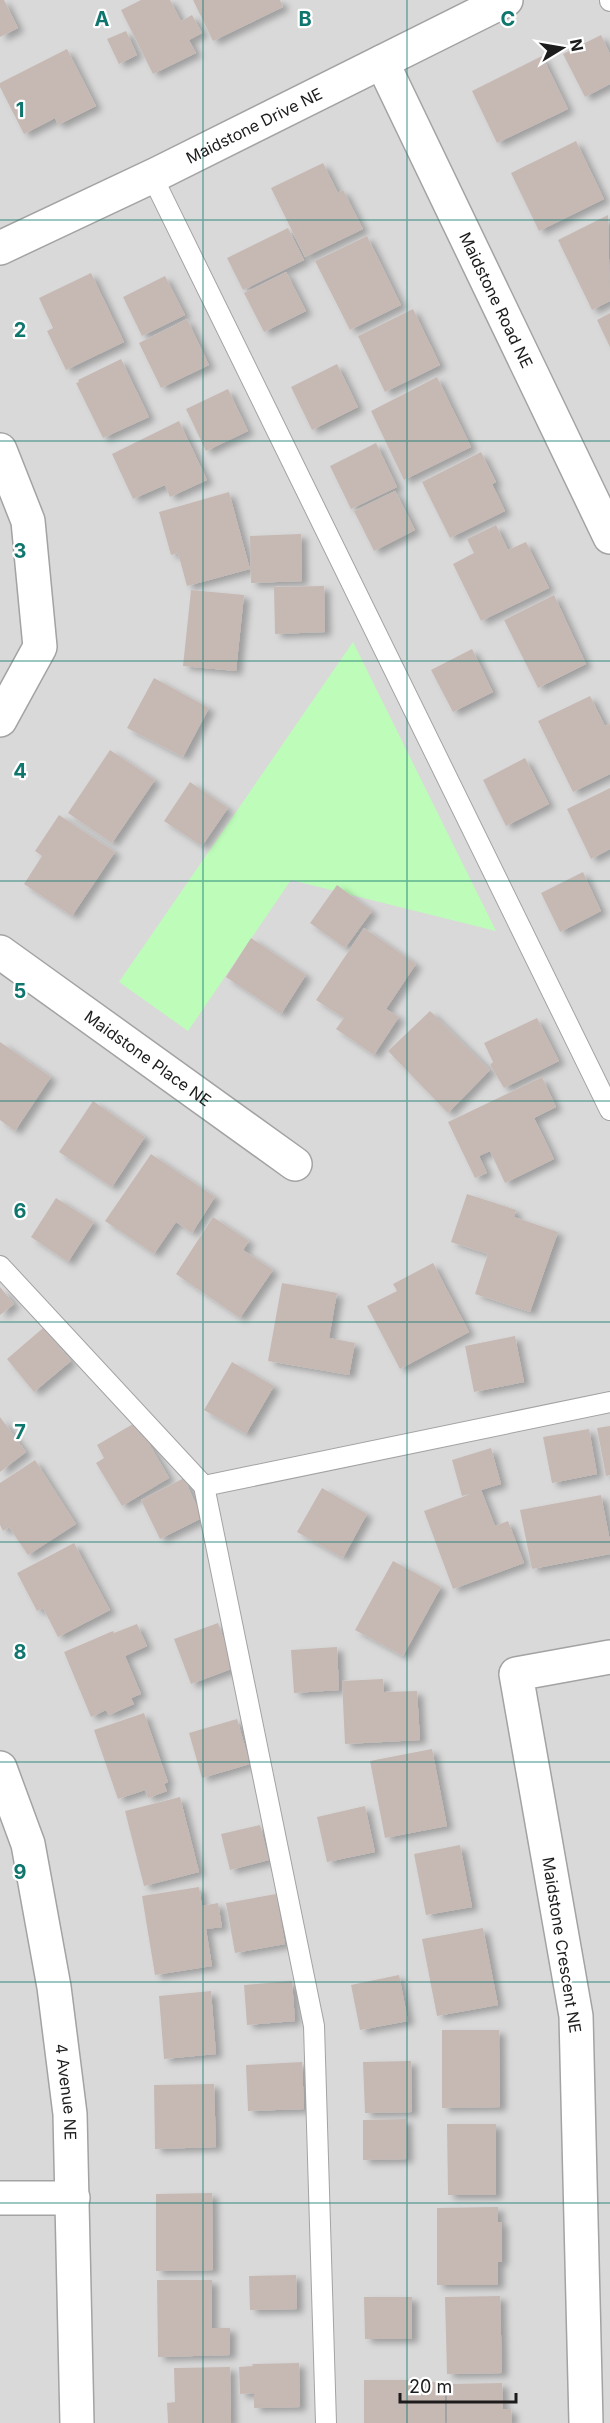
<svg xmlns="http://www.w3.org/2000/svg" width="610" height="2423" viewBox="0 0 610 2423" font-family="Inter,sans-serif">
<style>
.residential{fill:#dad9d9}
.park{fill:#befcba}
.building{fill:#c6b9b4;filter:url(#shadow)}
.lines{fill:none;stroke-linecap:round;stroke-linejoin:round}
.service-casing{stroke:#a3a3a3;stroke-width:22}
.minor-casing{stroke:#a3a3a3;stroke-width:36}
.service{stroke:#fff;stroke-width:20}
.minor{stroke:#fff;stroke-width:33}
.grid{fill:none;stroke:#0f766e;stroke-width:1.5;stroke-opacity:0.55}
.labels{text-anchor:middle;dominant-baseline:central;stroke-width:4.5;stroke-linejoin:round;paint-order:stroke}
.street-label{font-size:16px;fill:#1c1c1c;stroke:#fff}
.grid-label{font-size:20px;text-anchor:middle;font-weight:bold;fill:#0f766e;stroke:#fff;stroke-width:4.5;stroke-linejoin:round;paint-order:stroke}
</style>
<defs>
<filter id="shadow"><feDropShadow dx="6" dy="4" stdDeviation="3" flood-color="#0004"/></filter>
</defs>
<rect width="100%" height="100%" fill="#eee8e1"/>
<rect class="residential" x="0" y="0" width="610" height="2423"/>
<path class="park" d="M353,642L496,931L291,880L188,1031L119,982Z"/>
<g class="building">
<path d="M0,0H4L18,28L0,37Z"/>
<path d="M141,0H170L181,21L192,15L202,33L189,40L196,53L153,74L121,10Z"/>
<path d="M193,0H280L283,7L213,41Z"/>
<path d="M126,31L137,55L119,64L107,39Z"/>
<path d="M601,35L610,54V84L585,97L563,54Z"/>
<path d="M67,49L96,106L58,125L55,118L24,134L0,87V83Z"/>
<path d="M542,56L568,109L497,143L472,91Z"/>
<path d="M576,141L604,199L539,231L511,173Z"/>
<path d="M323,163L338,193L343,190L363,229L305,257L271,188Z"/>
<path d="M608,215L610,301L592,310L558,240Z"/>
<path d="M288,228L304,260L243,290L227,258Z"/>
<path d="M367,236L401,305L350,330L315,261Z"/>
<path d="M286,272L306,311L264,332L244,293Z"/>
<path d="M91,273L124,342L66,370L47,331L53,328L39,298Z"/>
<path d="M165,276L185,315L142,336L123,297Z"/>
<path d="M413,309L440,365L385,392L358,336Z"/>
<path d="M610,313V347L597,320Z"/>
<path d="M187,319L209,365L161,388L139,343Z"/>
<path d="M121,359L149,417L103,438L76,383L79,382L78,380Z"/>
<path d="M337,364L358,407L312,430L291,387Z"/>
<path d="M437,377L471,447L404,480L371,411Z"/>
<path d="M228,389L248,431L206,451L186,409Z"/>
<path d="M179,421L207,480L170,497L165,485L133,499L112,454Z"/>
<path d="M376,443L397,487L351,509L330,466Z"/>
<path d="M481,452L496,482L492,484L505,511L450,538L422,482Z"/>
<path d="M395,491L415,530L374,551L354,511Z"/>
<path d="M229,492L250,569L187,586L178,553L171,555L159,512Z"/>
<path d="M496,525L508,550L526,542L549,588L481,621L453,564L474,553L467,539Z"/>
<path d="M301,534L302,581L251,583L250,536Z"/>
<path d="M324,586L325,632L275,634L274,587Z"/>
<path d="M191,590L244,595L236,671L183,666Z"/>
<path d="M554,595L586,664L538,688L504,620Z"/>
<path d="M472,649L493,692L453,712L431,670Z"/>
<path d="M154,678L209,708L183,757L127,728Z"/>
<path d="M590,696L605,726L610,724V774L573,792L538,721Z"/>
<path d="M110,750L155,780L112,843L68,813Z"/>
<path d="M525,758L549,804L506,826L483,780Z"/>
<path d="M190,782L228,808L202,846L164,821Z"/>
<path d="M610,788V849L591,859L567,809Z"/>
<path d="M59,815L115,852L72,916L24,884L42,856L35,851Z"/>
<path d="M583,872L601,911L560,932L541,893Z"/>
<path d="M337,885L372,911L345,948L310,923Z"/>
<path d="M364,928L416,964L386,1009L399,1017L374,1055L336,1029L344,1018L316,1000Z"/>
<path d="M251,938L306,975L281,1014L226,977Z"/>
<path d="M430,1011L490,1070L448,1113L388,1051Z"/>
<path d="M537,1018L559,1061L504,1088L490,1065L493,1062L484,1043Z"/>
<path d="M0,1042L51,1077L15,1131L0,1120Z"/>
<path d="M542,1077L556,1107L534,1118L554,1159L505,1183L490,1151L479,1156L487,1173L475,1178L448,1122Z"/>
<path d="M93,1101L145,1137L112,1187L59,1152Z"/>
<path d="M151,1154L215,1197L192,1233L176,1222L154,1254L105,1221Z"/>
<path d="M467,1194L516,1210L514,1217L558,1232L530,1312L475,1294L488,1254L451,1242Z"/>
<path d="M56,1198L94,1222L68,1262L31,1237Z"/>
<path d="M213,1217L249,1241L243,1250L273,1270L240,1318L176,1274Z"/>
<path d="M433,1263L469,1332L400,1369L367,1306L397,1291L393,1284Z"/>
<path d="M282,1283L337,1293L329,1338L355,1343L349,1375L268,1361Z"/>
<path d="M0,1287L14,1304L0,1315Z"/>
<path d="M43,1328L71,1361L34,1392L7,1359Z"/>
<path d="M515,1336L524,1382L474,1392L465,1346Z"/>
<path d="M232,1362L274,1386L246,1434L204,1410Z"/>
<path d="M0,1417L26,1452L0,1472Z"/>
<path d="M133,1424L141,1436L144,1435L169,1478L122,1506L96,1463L104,1458L97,1445Z"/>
<path d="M610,1426V1475L606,1476L597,1428Z"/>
<path d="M589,1429L597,1474L552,1483L543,1437Z"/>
<path d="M491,1448L501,1484L481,1490L495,1526L508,1521L524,1563L453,1589L424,1511L479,1491L462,1496L452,1460Z"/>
<path d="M35,1460L76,1524L28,1555L9,1527L3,1531L0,1525V1483Z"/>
<path d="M184,1478L202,1518L160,1539L141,1500Z"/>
<path d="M322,1488L367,1514L343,1558L297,1532Z"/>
<path d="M601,1495L610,1541V1554L532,1569L520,1510Z"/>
<path d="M74,1543L110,1610L58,1637L43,1608L37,1611L17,1573Z"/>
<path d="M393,1561L441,1587L403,1656L355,1630Z"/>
<path d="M218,1623L234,1668L191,1684L174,1639Z"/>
<path d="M137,1624L147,1646L125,1656L141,1694L131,1698L134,1704L109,1715L106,1710L91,1717L64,1652L113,1631L114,1633Z"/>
<path d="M337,1647L339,1690L294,1693L291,1650Z"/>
<path d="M383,1679L384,1692L417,1691L420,1740L345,1744L342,1681Z"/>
<path d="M144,1713L168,1782L164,1784L167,1791L148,1798L145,1790L118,1799L94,1730Z"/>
<path d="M237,1719L250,1764L202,1778L189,1733Z"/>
<path d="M432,1749L447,1826L385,1838L370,1761Z"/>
<path d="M180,1797L199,1872L144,1886L125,1811Z"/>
<path d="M365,1806L375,1852L327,1862L317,1817Z"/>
<path d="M260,1825L269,1860L230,1870L221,1834Z"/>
<path d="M460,1845L472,1907L426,1915L414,1854Z"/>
<path d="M199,1887L202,1906L218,1903L222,1927L206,1929L212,1966L155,1975L142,1896Z"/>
<path d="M276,1894L285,1944L235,1953L226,1903Z"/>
<path d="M483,1928L498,2005L437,2016L422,1939Z"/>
<path d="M399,1975L408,2021L360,2030L351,1985Z"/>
<path d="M292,1981L295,2021L247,2025L244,1985Z"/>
<path d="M211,1991L216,2054L164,2059L159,1996Z"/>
<path d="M442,2030H499L500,2107L442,2108Z"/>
<path d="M411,2061L412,2112L365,2113L363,2062Z"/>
<path d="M302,2062L304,2109L248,2111L246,2065Z"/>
<path d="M214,2084L216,2147L155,2149L154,2085Z"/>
<path d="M406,2119L407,2159L363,2160V2120Z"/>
<path d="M447,2124H496V2195H448Z"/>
<path d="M212,2193L213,2270L156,2271V2194Z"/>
<path d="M498,2207V2222H502V2262H498V2285H437V2208Z"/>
<path d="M296,2275L297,2309L250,2310L249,2276Z"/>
<path d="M157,2280H212V2328H230V2355L158,2357Z"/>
<path d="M500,2296L502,2373L447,2374L445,2297Z"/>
<path d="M364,2297H412V2339H365Z"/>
<path d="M299,2363L300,2407L254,2408V2393L240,2394L239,2367L253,2366L252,2364Z"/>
<path d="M230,2367L231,2423H168L167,2403L175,2402L174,2368Z"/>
<path d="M364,2380H417L418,2382H445V2423H364Z"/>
<path d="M502,2383L503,2409H511L512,2423H447V2384Z"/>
</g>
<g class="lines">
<g class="service-casing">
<g id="service">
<path d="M610,0V1"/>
<path d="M152,176L610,1110"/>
<path d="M0,1266L204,1486L314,2026L326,2423"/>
<path d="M204,1486L610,1402"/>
</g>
</g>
<g class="minor-casing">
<g id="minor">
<path id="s1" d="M382,62L610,537"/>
<path id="s2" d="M0,248L157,174L506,0"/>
<path d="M0,450L28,521L40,647L0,720"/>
<path id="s3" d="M0,952L295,1164"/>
<path id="s4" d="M0,1768L28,1844L54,1987L70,2114L77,2423"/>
<path d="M0,2198H73"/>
<path d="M586,2423L576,2016L516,1674L610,1657"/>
</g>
</g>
<use href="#service" class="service"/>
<use href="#minor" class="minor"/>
</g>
<path class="grid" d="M203,0V2423M407,0V2423M0,220H610M0,441H610M0,661H610M0,881H610M0,1101H610M0,1322H610M0,1542H610M0,1762H610M0,1982H610M0,2203H610"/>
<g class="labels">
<g class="street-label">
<text stroke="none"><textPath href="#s2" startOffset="282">Maidstone Drive NE</textPath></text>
<text stroke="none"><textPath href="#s1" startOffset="264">Maidstone Road NE</textPath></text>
<text stroke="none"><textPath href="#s3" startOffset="182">Maidstone Place NE</textPath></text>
<text transform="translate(562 1945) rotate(81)">Maidstone Crescent NE</text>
<text stroke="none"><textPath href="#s4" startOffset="332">4 Avenue NE</textPath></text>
</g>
</g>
<g class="grid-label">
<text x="102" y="26">A</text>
<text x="305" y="26">B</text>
<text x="508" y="26">C</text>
<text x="20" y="117">1</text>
<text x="20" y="337">2</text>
<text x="20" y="558">3</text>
<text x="20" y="778">4</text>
<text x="20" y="998">5</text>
<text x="20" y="1218">6</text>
<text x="20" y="1439">7</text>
<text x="20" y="1659">8</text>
<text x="20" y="1879">9</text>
</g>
<g transform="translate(562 48) rotate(79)" stroke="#ffffff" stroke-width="4.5" paint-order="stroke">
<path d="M0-4.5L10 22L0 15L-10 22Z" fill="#1c1c1c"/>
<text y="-9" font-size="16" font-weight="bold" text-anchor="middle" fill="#1c1c1c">N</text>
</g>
<path d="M400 2393v9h116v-9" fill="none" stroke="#1c1c1c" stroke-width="3"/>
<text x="409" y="2393" font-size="18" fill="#1c1c1c" stroke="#ffffff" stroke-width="4.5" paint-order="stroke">20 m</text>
</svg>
